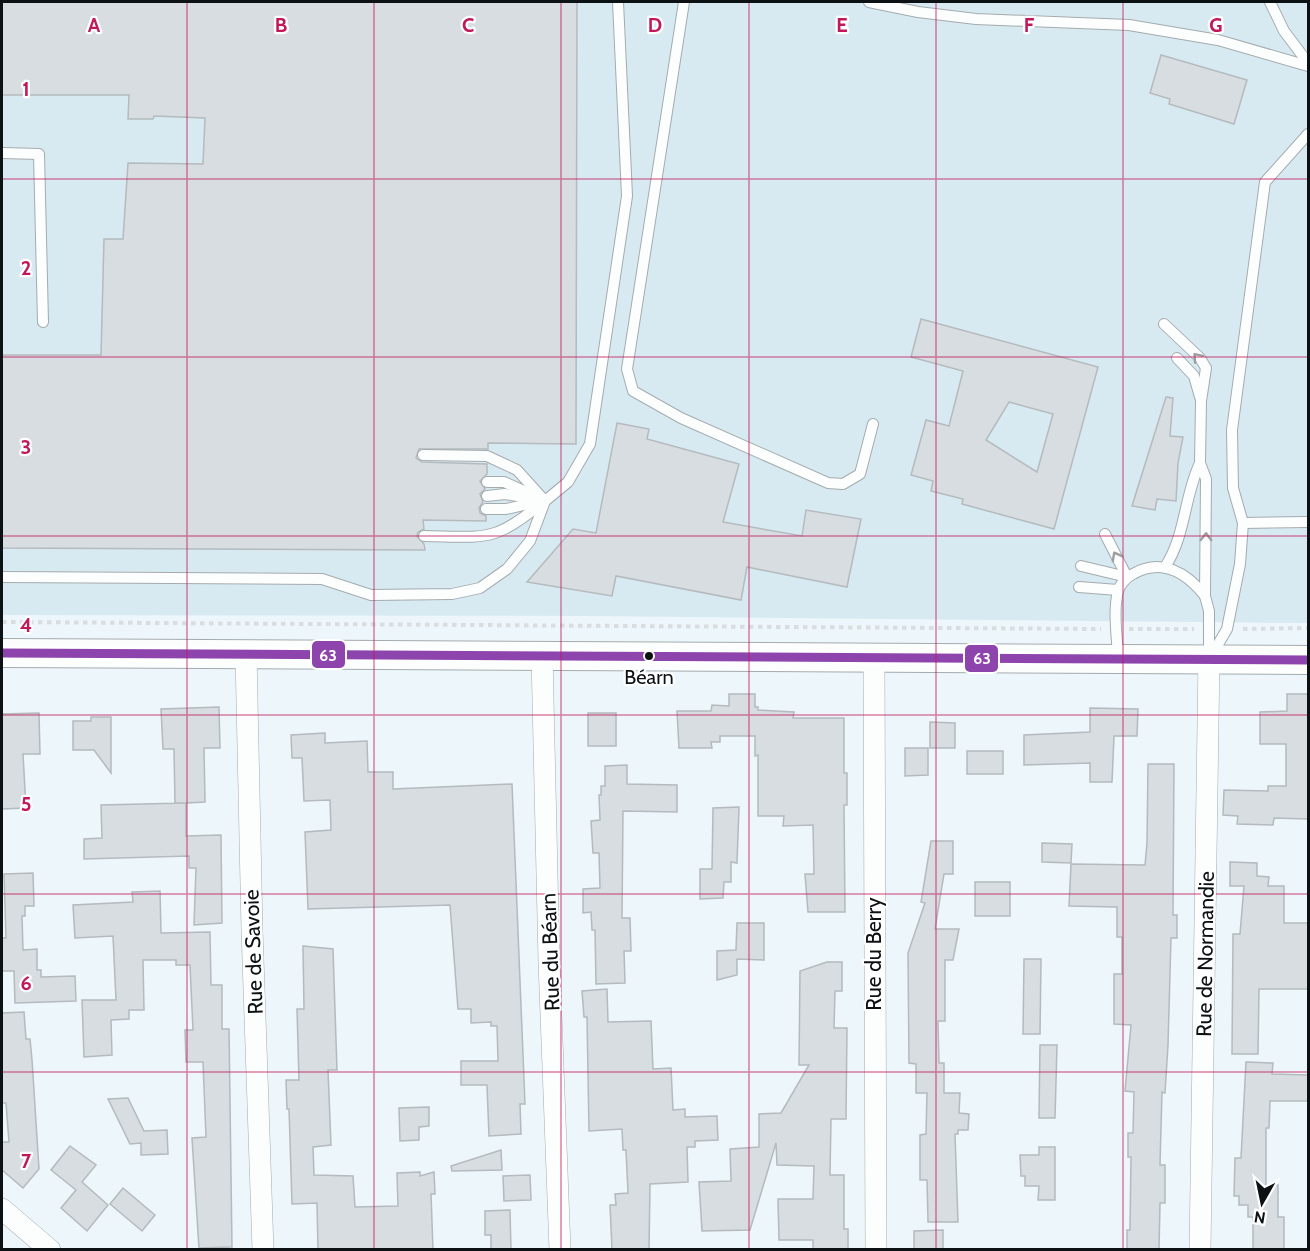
<svg xmlns="http://www.w3.org/2000/svg" width="1310" height="1251" viewBox="0 0 1310 1251" font-family="Cabin,sans-serif">
<style>
.built{fill:#d8eaf1}
.building{fill:#d7dde1;stroke:#b4babe;stroke-width:1.5;fill-rule:evenodd}
.lines{fill:none;stroke-linecap:round;stroke-linejoin:round}
.service-casing{stroke:#a4abae;stroke-width:12}
.minor-casing{stroke:#a4abae;stroke-width:22}
.secondary-casing{stroke:#a4abae;stroke-width:30}
.path{stroke:#dadddf;stroke-width:4;stroke-dasharray:4.5 4.5;stroke-linecap:butt}
.service{stroke:#fcfefe;stroke-width:10}
.minor{stroke:#fcfefe;stroke-width:21}
.secondary{stroke:#fcfefe;stroke-width:28}
.bus-1-casing{stroke:#fff;stroke-width:14}
.bus-1{stroke:#8e44ad;stroke-width:9}
.oneway{stroke:#9c9fa0}
.grid{fill:none;stroke:#c2185b;stroke-width:1.5;stroke-opacity:0.55}
.bus-dot{fill:#0c1113;stroke:#fff;stroke-width:2}
.labels{text-anchor:middle;dominant-baseline:central;stroke-width:4.5;stroke-linejoin:round;paint-order:stroke}
.bus-label{font-size:20px;fill:#0c1113;stroke:#fff}
.street-label{font-size:21px;fill:#0c1113;stroke:#fff}
.grid-label{font-size:20px;text-anchor:middle;font-weight:bold;fill:#c2185b;stroke:#fff;stroke-width:4.5;stroke-linejoin:round;paint-order:stroke}
.line-badge{stroke:#fff;stroke-width:2}
.badge-label{font-size:16px;text-anchor:middle;font-weight:bold;fill:#fff}
</style>
<rect width="100%" height="100%" fill="#edf6fa"/>
<path class="built" d="M2,2H1308V623L587,616L2,615Z"/>
<g class="building">
<path d="M2,2H577L576,444L488,443V449H419L416,458L422,462L487,464V474L480,481L485,489L480,494L483,502L479,508L480,513L486,516V521L423,520L424,529L418,532L417,536L424,544L425,550L2,548V355H101L104,239H123L128,163L203,164L205,118L154,116L153,119H128L129,95H2Z"/>
<path d="M1161,55L1247,80L1234,124L1169,104L1170,99L1150,93Z"/>
<path d="M921,319L1098,367L1054,529L962,504L963,499L931,491L933,481L911,475L926,420L949,426L963,371L911,357ZM1009,402L1053,414L1037,472L986,440Z"/>
<path d="M1166,397L1173,398L1170,436L1183,437L1178,463L1176,501L1157,499L1155,510L1132,506Z"/>
<path d="M617,423L649,429L647,439L739,464L723,522L802,536L806,510L861,519L847,587L747,567L741,600L616,576L612,596L527,582L573,529L596,533Z"/>
<path d="M729,694H755V707H758V710L794,712L793,718H844V773H847V805H844L845,912H808L805,874H814L813,825L783,826L784,816H758V755L755,756V736H720V742H711L712,748H679L677,711H711L712,705L729,706Z"/>
<path d="M1287,694H1308V819L1274,818L1273,825L1237,824L1238,816L1223,815L1224,790L1268,791V786H1286V744H1260V712L1287,711Z"/>
<path d="M219,707L220,748H204L205,802L186,803V836L221,835L222,923L194,925L196,868H189V856L84,859V839L102,838L101,805L185,803H175L174,749H163L161,709Z"/>
<path d="M1090,708L1138,709L1137,736H1114L1112,782H1090V763L1024,765V735L1090,732Z"/>
<path d="M39,713L40,754H23L26,808L2,809V714Z"/>
<rect x="588" y="713" width="28" height="33"/>
<path d="M91,717H111V773L94,750H73V721H91Z"/>
<path d="M930,722L955,723V748H930Z"/>
<path d="M325,733V743L367,741L368,772H393V789L512,784L525,1104H520L521,1134L489,1136L487,1085H461V1061H498L497,1026H491V1022L471,1023V1009H458L450,905L308,909L305,832L331,830L330,800L304,801L302,758H292L291,735Z"/>
<path d="M905,748H928V775L905,776Z"/>
<rect x="967" y="751" width="36" height="23"/>
<path d="M1148,764H1174L1173,915H1177V938H1171L1168,1045L1165,1093L1162,1092L1160,1165H1165V1203H1160L1159,1250H1127V1230H1130L1131,1157H1128V1133H1133L1134,1092L1125,1091L1131,1025L1114,1024V974H1122V937H1117V907L1069,906L1071,864L1145,865L1147,843Z"/>
<path d="M627,765V784L677,785V812L623,811L622,918H630L631,951H624L625,983L596,984L595,930H592L591,912L583,913V889L600,888L599,853H593L591,821L600,820L599,795H601V786H605V766Z"/>
<path d="M739,807L737,863L731,862V882H724L723,898L700,899V869H712L713,808Z"/>
<path d="M931,841H953V874H944L935,929H959L953,960H945V1021H938L939,1063H944V1093H960L959,1113L969,1114L968,1130H958V1134H955L958,1222H928L927,1180H920V1135L926,1134L927,1093H916V1064L909,1063L908,953L925,903L921,902Z"/>
<path d="M1042,843L1072,844L1071,863L1042,862Z"/>
<path d="M1230,862L1257,863V876L1269,877L1268,886H1284V923H1308V989H1259L1258,1054H1232L1233,934H1240L1244,886H1230Z"/>
<path d="M33,873L34,906H25V916H22L23,950L37,949V970H41V977L75,976L76,1001L15,1003L14,971H2V938H6L4,874Z"/>
<rect x="975" y="882" width="35" height="34"/>
<path d="M160,891L161,933L210,932L211,985H222V1029H229L232,1247L199,1248L192,1138L206,1137L203,1062H186L185,1030H193L190,965H176V960H143L144,1010H129V1019L111,1020L112,1055L84,1057L82,1000H116L113,936L75,938L73,905L133,902L132,892Z"/>
<path d="M737,923H764V960L737,959V975L717,980V951L736,950Z"/>
<path d="M303,946L333,949L337,1070H328L331,1145L313,1147L314,1175L353,1176L355,1207L398,1206L397,1173L420,1172V1176L434,1172L435,1194H431L433,1250H318L317,1203L292,1204L289,1109H287L286,1080H299L297,1009H304Z"/>
<path d="M1024,959H1041L1040,1034H1023Z"/>
<path d="M827,962H842V991H835L834,1028H847L846,1119H831L830,1175H844V1229H848V1250H813V1240H779L778,1199H813L814,1166L777,1165L776,1143L750,1230L702,1231L699,1182L731,1181L730,1149L759,1147V1114L781,1113L809,1065H799L800,971Z"/>
<path d="M607,989L608,1022L651,1021L653,1069L671,1068L673,1110L685,1109V1117L717,1116L718,1140L695,1141V1147H687L688,1182L650,1184L649,1250H612L610,1205H616L615,1194L628,1193L626,1150H623L622,1129L589,1131L587,1017H584L582,991Z"/>
<path d="M24,1012L26,1039H30L32,1060L39,1169L23,1188L2,1170V1142H9L6,1103H2V1013Z"/>
<path d="M1040,1045H1057L1055,1118H1039Z"/>
<path d="M1246,1062L1273,1063L1272,1074L1308,1075V1101H1270L1269,1128H1266V1185H1278V1217H1284V1250H1253V1217H1248V1205H1239V1196H1234L1235,1158H1241Z"/>
<path d="M128,1098L144,1131L167,1130L168,1154L141,1155V1143L130,1144L108,1099Z"/>
<path d="M429,1107V1126L419,1127V1140L400,1141L399,1108Z"/>
<path d="M70,1146L96,1165L82,1182L108,1205L87,1231L61,1208L76,1190L51,1170Z"/>
<path d="M1039,1147H1055V1200H1038L1039,1186H1025V1176H1021L1020,1155H1039Z"/>
<path d="M501,1150L502,1170L452,1171L451,1166Z"/>
<path d="M530,1175L531,1200L504,1201L503,1176Z"/>
<path d="M123,1188L155,1215L142,1231L110,1204Z"/>
<path d="M510,1210L511,1250H491V1235H485V1211Z"/>
<path d="M943,1230V1250H914V1231Z"/>
</g>
<g class="lines">
<g class="service-casing">
<g id="service">
<path d="M684,2L627,369L633,391L681,418L828,483L843,484L860,474L873,424"/>
<path d="M869,2L918,12L976,19L1129,25L1218,40L1308,66"/>
<path d="M1270,2L1284,31L1308,63"/>
<path d="M2,153L39,154L43,322"/>
<path d="M1164,324L1200,358L1206,368L1201,401L1200,463L1206,479L1205,596L1209,611V658"/>
<path d="M1177,358L1194,376L1200,397"/>
<path d="M423,455L487,456L517,470L545,501"/>
<path d="M487,482H504L539,498"/>
<path d="M487,496L505,494L529,498"/>
<path d="M486,509H506L541,501"/>
<path d="M1243,523L1308,522"/>
<path d="M1105,534L1127,577"/>
<path d="M424,536C486,537 495,543 544,501"/>
<path d="M1081,566L1127,577"/>
<path d="M1165,567C1186,535 1184,496 1200,463"/>
<path d="M2,577L322,579L371,595L452,594L480,588L507,569L530,541L545,501L568,482L590,444L627,196L618,2"/>
<path d="M1079,587L1118,590"/>
<path d="M1118,657C1117,636 1113,611 1118,591C1120,584 1127,577 1133,574C1161,558 1186,572 1205,596"/>
<path d="M1210,658L1227,629L1240,564L1243,523L1233,488L1232,430L1265,182L1308,134"/>
</g>
</g>
<g class="minor-casing">
<g id="minor">
<path d="M246,654L252,930L263,1250"/>
<path d="M542,655L549,962L560,1250"/>
<path d="M874,658L876,1250"/>
<path d="M2,1209L50,1250"/>
<path d="M1200,1250L1209,658"/>
</g>
</g>
<g class="secondary-casing">
<path id="secondary" d="M2,653L1308,660"/>
</g>
<g class="path">
<path d="M2,622L1101,629"/>
<path d="M1129,629H1194"/>
<path d="M1243,629L1308,628"/>
</g>
<use href="#service" class="service"/>
<use href="#minor" class="minor"/>
<use href="#secondary" class="secondary"/>
<g class="bus-1-casing">
<path id="bus-1" d="M2,653L1308,660"/>
</g>
<use href="#bus-1" class="bus-1"/>
</g>
<defs><path id="oneway-chevron" d="M-2-3.5L2.5 0L-2 3.5" fill="none" stroke-width="1.6" stroke-linecap="round" stroke-linejoin="round" transform="scale(1.5)"/></defs>
<g class="oneway">
<use href="#oneway-chevron" transform="translate(1197 357) rotate(-131)"/>
<use href="#oneway-chevron" transform="translate(1206 537) rotate(-89)"/>
<use href="#oneway-chevron" transform="translate(1116 556) rotate(-118)"/>
</g>
<path class="grid" d="M187,2V1250M374,2V1250M561,2V1250M749,2V1250M936,2V1250M1123,2V1250M2,179H1308M2,357H1308M2,536H1308M2,715H1308M2,894H1308M2,1072H1308"/>
<circle class="bus-dot" cx="649" cy="656" r="5"/>
<g class="labels">
<g class="bus-label">
<text x="649" y="677">Béarn</text>
</g>
<g class="street-label">
<text transform="translate(253 952) rotate(-92)">Rue de Savoie</text>
<text transform="translate(550 952) rotate(-92)">Rue du Béarn</text>
<text transform="translate(873 954) rotate(-90)">Rue du Berry</text>
<text transform="translate(1205 954) rotate(-89)">Rue de Normandie</text>
</g>
</g>
<g class="grid-label">
<text x="94" y="32">A</text>
<text x="281" y="32">B</text>
<text x="468" y="32">C</text>
<text x="655" y="32">D</text>
<text x="842" y="32">E</text>
<text x="1029" y="32">F</text>
<text x="1216" y="32">G</text>
<text x="26" y="96">1</text>
<text x="26" y="275">2</text>
<text x="26" y="454">3</text>
<text x="26" y="632">4</text>
<text x="26" y="811">5</text>
<text x="26" y="990">6</text>
<text x="26" y="1168">7</text>
</g>
<g class="line-badge">
<rect x="311" y="640" width="35" height="29" rx="6" fill="#8e44ad"/>
<rect x="964" y="644" width="35" height="29" rx="6" fill="#8e44ad"/>
</g>
<g class="badge-label">
<text x="328" y="661">63</text>
<text x="982" y="664">63</text>
</g>
<rect width="1310" height="1251" fill="none" stroke="#0c1113" stroke-width="6"/>
<g transform="translate(1262 1203) rotate(189)" stroke="#ffffff" stroke-width="4.5" paint-order="stroke">
<path d="M0-4.5L10 22L0 15L-10 22Z" fill="#0c1113"/>
<text y="-9" font-size="16" font-weight="bold" text-anchor="middle" fill="#0c1113">N</text>
</g>
</svg>
